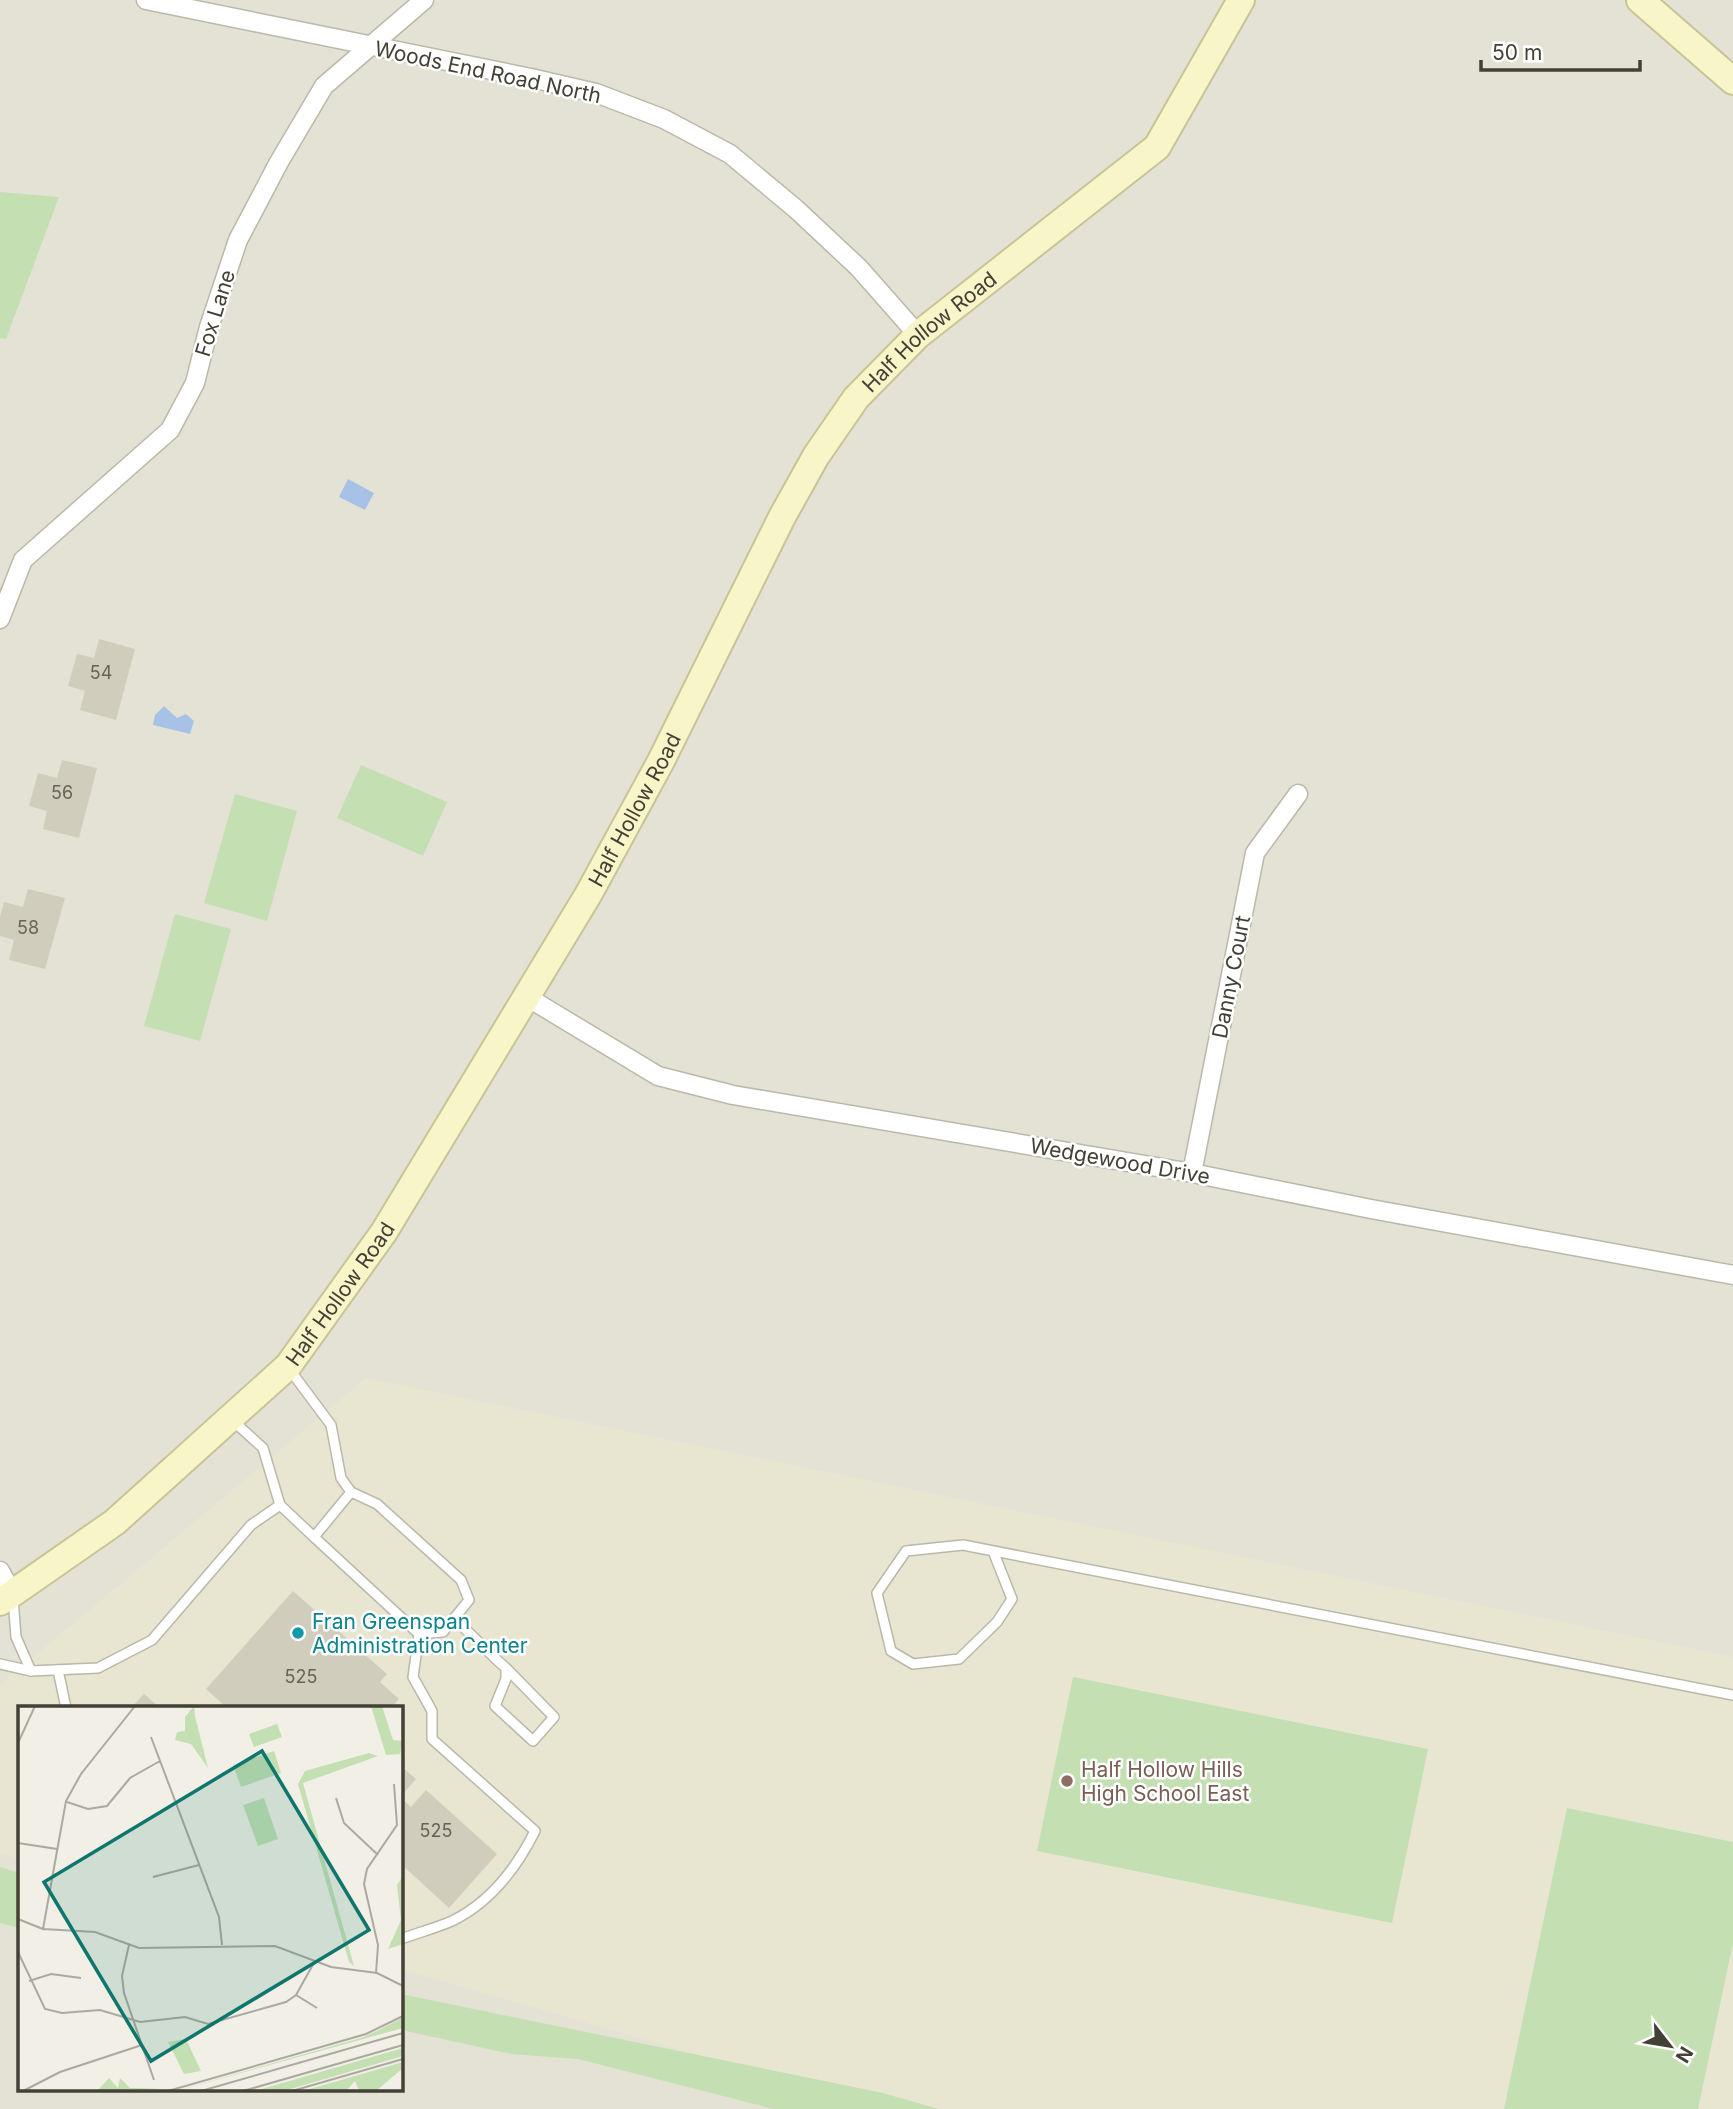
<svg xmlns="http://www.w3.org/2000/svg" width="1733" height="2109" viewBox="0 0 1733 2109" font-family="Inter,sans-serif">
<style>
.residential{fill:#e4e2d4;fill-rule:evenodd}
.education{fill:#e8e6d1}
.green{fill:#c4e0b3}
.water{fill:#a8c2e7}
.building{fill:#d1cdbd}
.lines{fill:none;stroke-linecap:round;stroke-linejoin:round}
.lane-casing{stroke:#bbb8aa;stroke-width:12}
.street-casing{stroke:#bbb8aa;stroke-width:21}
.secondary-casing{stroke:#c8c498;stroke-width:30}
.lane{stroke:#fff;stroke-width:9}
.street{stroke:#fff;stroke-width:18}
.secondary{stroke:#f8f5c9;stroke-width:26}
.culture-dot{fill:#0f9aa8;stroke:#fff;stroke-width:2.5}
.education-dot{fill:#8d6e63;stroke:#fff;stroke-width:2.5}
.labels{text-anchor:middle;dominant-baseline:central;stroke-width:5;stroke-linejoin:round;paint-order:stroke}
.number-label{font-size:18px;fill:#666358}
.street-label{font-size:21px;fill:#434036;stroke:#fff}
.culture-label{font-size:21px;fill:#0d838f;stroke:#fff;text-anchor:start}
.education-label{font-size:21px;fill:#785e54;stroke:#fff;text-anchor:start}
.inset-road{fill:none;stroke:#aba9a0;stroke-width:2}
.view{fill:#0f766e;fill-opacity:0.15;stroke:#0f766e;stroke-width:3.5}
.inset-edge{fill:none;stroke:#434036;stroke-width:3.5}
</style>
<rect width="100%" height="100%" fill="#f1efe6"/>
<path class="residential" d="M0,0H1733V2109H0ZM19,1708H401V2090H19Z"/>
<path class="education" d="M366,1378L1733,1657V2109H885L401,1969V1708H19V1859L0,1853V1685Z"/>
<g class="green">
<path d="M0,192L59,197L6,339L0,338Z"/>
<path d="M361,765L447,802L423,856L337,818Z"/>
<path d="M235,794L297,811L267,921L204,903Z"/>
<path d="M175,914L231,929L200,1041L144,1026Z"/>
<path d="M1073,1677L1428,1749L1392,1923L1037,1851Z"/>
<path d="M1567,1808L1733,1842V1943L1698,2109H1504Z"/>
<path d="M0,1867L19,1873V1928L0,1923Z"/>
<path d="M401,1994L883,2093L939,2109H774L578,2059L511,2054L401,2030Z"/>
</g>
<g class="water">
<path d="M348,479L374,493L365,510L339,497Z"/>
<path d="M164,706L177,718L186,714L194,721L190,734L153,725L155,715Z"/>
</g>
<g class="building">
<path d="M99,639L135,649L116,720L80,710L85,691L68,686L77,654L94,658Z"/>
<path d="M62,760L97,768L79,838L43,829L47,811L29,806L38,773L57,778Z"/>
<path d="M28,889L65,898L45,969L9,960L14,940L0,936V917L4,902L23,907Z"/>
<path d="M293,1591L387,1674L380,1682L399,1699L391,1708H227L206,1689Z"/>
<path d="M144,1694L160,1708H131Z"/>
<path d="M401,1766L416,1779L401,1796Z"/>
<path d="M426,1790L497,1854L449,1908L401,1864V1798L411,1807Z"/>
</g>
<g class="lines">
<g class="lane-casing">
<g id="lane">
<path d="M231,1419L263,1448L280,1505L314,1537L351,1492L341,1478L331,1425L290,1370"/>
<path d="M314,1537L419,1634L443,1632L469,1600L461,1580L377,1504L351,1492"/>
<path d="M993,1551L1012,1599L997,1622L959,1659L913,1664L891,1651L877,1593L906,1551L963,1545L1733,1695"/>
<path d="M13,1598L16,1637L31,1671"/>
<path d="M454,1618L498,1661L506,1668L554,1717L533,1741L495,1706L506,1679V1668"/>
<path d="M0,1664L31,1671L98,1668L152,1640L251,1525L280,1505"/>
<path d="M58,1670L66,1708"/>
<path d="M401,1939C417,1933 436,1928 452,1921C491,1902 516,1869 535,1831L432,1739V1711L413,1677L419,1634"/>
</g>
</g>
<g class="street-casing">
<g id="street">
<path d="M146,0L531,78L596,93L664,119L730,154L796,209L859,268L918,335"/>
<path d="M0,619L23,560L170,430L195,383L209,327L238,240L279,162L324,86L424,0"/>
<path d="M527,997L658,1076L733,1095L1192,1173L1371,1209L1733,1275"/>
<path d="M1192,1173L1255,853L1298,794"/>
<path d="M0,1571L12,1593"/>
</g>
</g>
<g class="secondary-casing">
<g id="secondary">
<path d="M1640,0L1733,81"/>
<path id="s1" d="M0,1602L115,1522L288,1366L384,1232L588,895L661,761L782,517L816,456L856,398L918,335L1157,147L1241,0"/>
</g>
</g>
<use href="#lane" class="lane"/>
<use href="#street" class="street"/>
<use href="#secondary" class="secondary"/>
</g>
<circle class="culture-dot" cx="298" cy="1633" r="7"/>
<circle class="education-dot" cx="1067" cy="1781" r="7"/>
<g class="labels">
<g class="number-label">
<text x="101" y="672">54</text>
<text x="62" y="792">56</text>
<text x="28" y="927">58</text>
<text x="301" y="1676">525</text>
<text x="436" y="1830">525</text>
</g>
<g class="street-label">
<text transform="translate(488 72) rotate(12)">Woods End Road North</text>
<text transform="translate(215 313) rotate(-73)">Fox Lane</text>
<text stroke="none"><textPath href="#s1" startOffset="1596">Half Hollow Road</textPath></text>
<text stroke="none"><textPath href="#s1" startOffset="1029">Half Hollow Road</textPath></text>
<text transform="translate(1231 977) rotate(-79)">Danny Court</text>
<text transform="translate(1120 1161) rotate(10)">Wedgewood Drive</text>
<text stroke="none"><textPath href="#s1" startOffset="462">Half Hollow Road</textPath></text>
</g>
<g class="culture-label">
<text x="312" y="1621">Fran Greenspan<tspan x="312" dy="24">Administration Center</tspan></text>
</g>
<g class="education-label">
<text x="1081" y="1769">Half Hollow Hills<tspan x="1081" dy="24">High School East</tspan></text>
</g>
</g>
<g transform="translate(18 1706)">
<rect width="385" height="385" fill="#f1efe6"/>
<path d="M176,0L177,10L190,62L173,38L157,34L159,26L167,25V11ZM353,0H364L375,34L385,35L382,48L368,49ZM259,18L264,31L236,41L231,28ZM256,45L263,67L223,81L215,59ZM351,47L360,50L285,77L336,260L331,256L280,78L287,65ZM246,92L260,133L240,140L225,99ZM385,170V238L370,243L383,214L379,179ZM385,312V322L158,385L346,331ZM168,333L183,365L166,368L150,336ZM385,342V350L266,385H237ZM385,356V362L358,385H341L337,375L328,385H285ZM91,372L100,382L102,372L112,382H144L79,385Z" fill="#c4e0b3"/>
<path class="inset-road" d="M133,31L201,211L204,239M0,37L17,0M318,92L326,117L360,149M49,96L70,103L89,100L112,72L142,55M0,137L39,143M135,171L181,159M0,213L25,223L48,95L63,68L117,0M25,223L77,226L121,242L257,240L313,261L359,267L385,280M111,239L104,270L106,287L136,374M0,246L27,303L44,307L82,304L122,316L167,311L190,318L268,296L278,289L297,255M358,267L360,239L346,178L349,163L379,119L376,78M11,275L33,268L63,272M278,289L299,302M5,385L42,366L124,339M150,385L348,328L385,310M183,385L385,327M225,385L385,339M274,385L385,353"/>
<path class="view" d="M244,45L351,224L133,355L26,176Z"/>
<rect width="385" height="385" class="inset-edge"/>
</g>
<g transform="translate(1670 2046) rotate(121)" stroke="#ffffff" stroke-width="5" paint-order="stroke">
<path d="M0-5L12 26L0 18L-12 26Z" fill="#434036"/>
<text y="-10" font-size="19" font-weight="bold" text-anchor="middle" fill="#434036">N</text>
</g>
<path d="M1481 60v10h159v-10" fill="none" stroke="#434036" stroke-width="3.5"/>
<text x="1492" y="60" font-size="21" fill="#434036" stroke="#ffffff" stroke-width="5" paint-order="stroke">50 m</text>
</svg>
